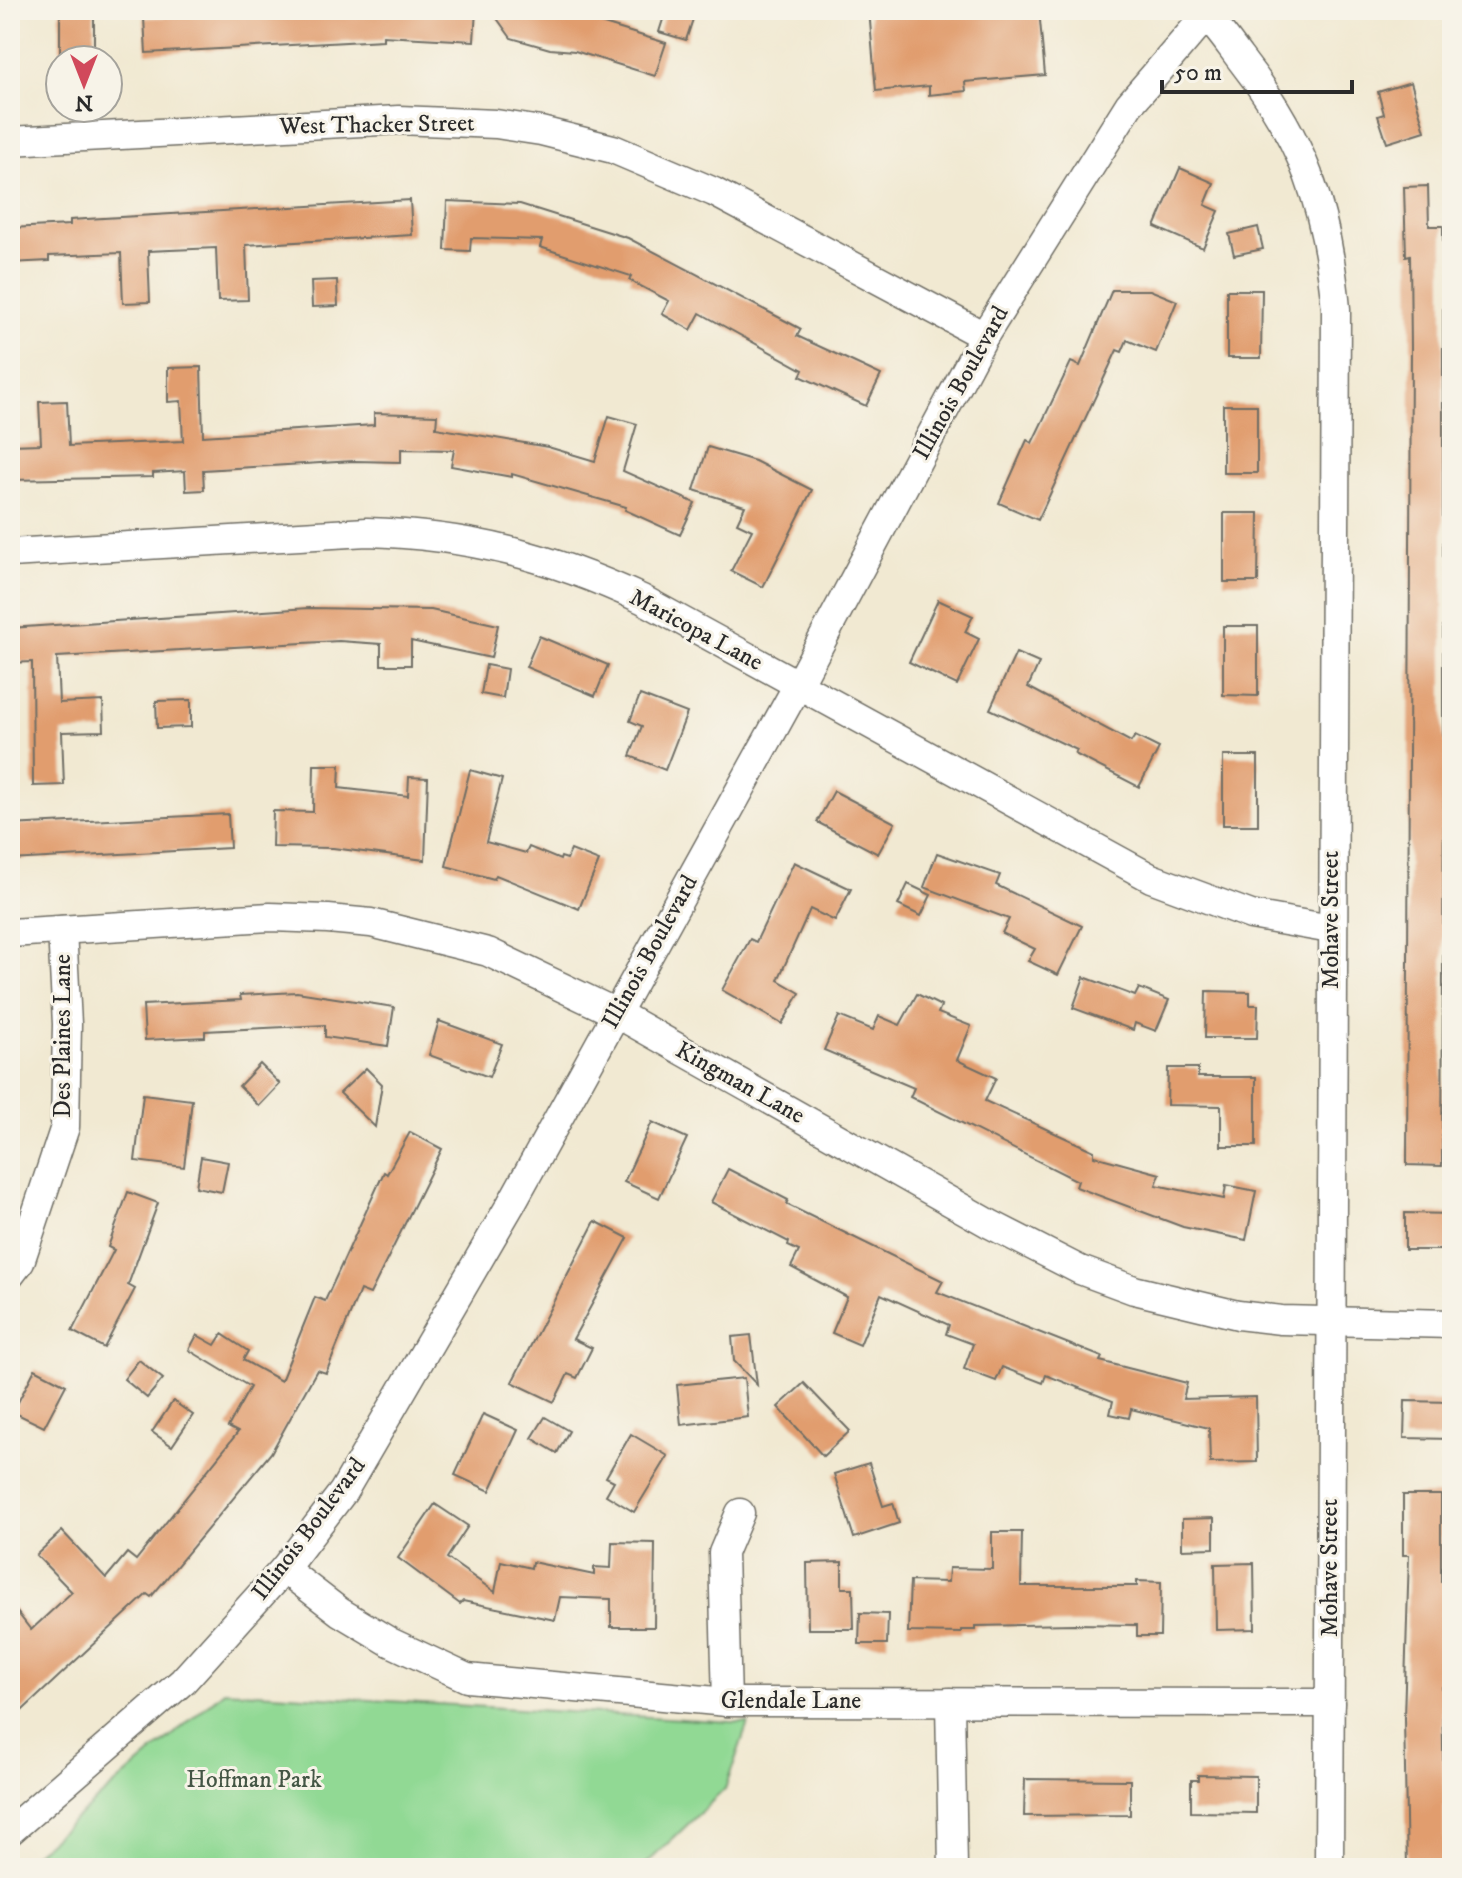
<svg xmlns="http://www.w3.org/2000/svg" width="1462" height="1878" viewBox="0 0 1462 1878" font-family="'IM FELL DW Pica',serif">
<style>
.green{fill:#91d994;stroke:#5e8260;stroke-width:2}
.building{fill:#e19d6e}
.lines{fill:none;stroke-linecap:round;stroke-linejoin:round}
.minor-casing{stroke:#706e65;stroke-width:31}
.minor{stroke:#fff;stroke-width:28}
.labels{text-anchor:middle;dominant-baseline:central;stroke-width:6;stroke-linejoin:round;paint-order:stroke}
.street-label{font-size:24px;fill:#2b2b2b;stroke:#f7f3e8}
.park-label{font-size:24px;fill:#445645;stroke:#f7f3e8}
</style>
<rect width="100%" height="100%" fill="#f7f3e8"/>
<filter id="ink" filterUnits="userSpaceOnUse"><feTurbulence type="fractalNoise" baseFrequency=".0125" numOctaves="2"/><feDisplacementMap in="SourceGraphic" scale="16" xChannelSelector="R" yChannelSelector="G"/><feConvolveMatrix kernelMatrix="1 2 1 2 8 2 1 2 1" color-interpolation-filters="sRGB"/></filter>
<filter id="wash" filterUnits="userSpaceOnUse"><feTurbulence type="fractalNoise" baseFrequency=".006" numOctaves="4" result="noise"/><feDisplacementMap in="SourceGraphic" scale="32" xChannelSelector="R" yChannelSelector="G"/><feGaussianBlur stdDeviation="1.8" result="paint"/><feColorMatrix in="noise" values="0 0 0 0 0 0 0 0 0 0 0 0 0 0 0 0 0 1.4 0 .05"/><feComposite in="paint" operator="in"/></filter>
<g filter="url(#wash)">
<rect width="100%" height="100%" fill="#f1e9d2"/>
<path class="green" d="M224,1691L748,1723L725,1789L642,1868H18Z"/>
<g id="blocks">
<g class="building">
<rect x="60" y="10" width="34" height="50"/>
<path d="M300,10H476L474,41L383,36V40L146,53L144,18Z"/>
<path d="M491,10H583L581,17L666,43L655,76L575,51L550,49L511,38Z"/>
<path d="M666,10H696L686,40L659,32Z"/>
<path d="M869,10H1039L1045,75L965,82L966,91L929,95V86L876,91Z"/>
<path d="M1411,82L1425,131L1387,143L1378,116L1384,114L1378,92Z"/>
<path d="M1180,168L1214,183L1205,205L1219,211L1203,248L1155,227Z"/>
<path d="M1428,186L1429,226H1443V733L1445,744H1452V784H1444L1442,1166L1407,1165L1411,349L1410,255L1406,256L1404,187Z"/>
<path d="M410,200L412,235L246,245L248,300L218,301L216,248L148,251L150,302L123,303L121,253L49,256V261L10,263V228L70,225V220Z"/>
<path d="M447,201L520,204L628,238L801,329L797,336L881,375L866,406L800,376L803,370L700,313L691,330L662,314L669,301L629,280L631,276L540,247L542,240L471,238L470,251L445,250Z"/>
<path d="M1258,227L1263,249L1234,255L1229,234Z"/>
<path d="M337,280L338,306L312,307L311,281Z"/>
<path d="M1112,290H1150L1177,301L1156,352L1127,340L1122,352L1117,350L1038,520L999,503L1027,440L1032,443L1071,362L1080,366Z"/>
<path d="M1227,290H1262L1261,358H1227Z"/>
<path d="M201,367L203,436L374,425V413L437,415L436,428L548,447L595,461L609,416L637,424L623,471L695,503L680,535L625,510L626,507L512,474V477L451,466L454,450L401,449V462L354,461L203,470L204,490L186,491L185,471L153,473V477L10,480V445L41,444L39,402L67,401L69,446L183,441L181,401L168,402V368Z"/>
<rect x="1223" y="405" width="34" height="68"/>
<path d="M708,447L755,461L812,490L763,587L731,571L752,530L737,523L745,506L694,490Z"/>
<path d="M1224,513H1259L1258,582H1224Z"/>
<path d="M938,600L973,616L965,632L979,639L957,685L909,662Z"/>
<path d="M309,608L431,610L498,625L491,658L411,641V665H381V644L339,641L57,657L59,703L103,701L104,731L62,732L64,785L33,786L32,662L10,663V628Z"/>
<path d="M1223,626H1258V696L1223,695Z"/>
<path d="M539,636L608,665L595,696L526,667Z"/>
<path d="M1016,653L1039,663L1028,687L1131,742L1135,736L1159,748L1139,787L1075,754L1077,750L990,709Z"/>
<path d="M486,665L507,669L503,698L481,694Z"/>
<path d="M640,695L687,713L665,770L630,756L642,726L630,721Z"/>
<path d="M191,700V727L157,728L156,701Z"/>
<rect x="1223" y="756" width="35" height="69"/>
<path d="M314,765H340L339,788L408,796L409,777L428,778L425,860L333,848L272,847L273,811L313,812Z"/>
<path d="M470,770L502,779L486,842L526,853L529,847L560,860L561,857L567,859L571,850L599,861L579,909L496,875L494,879L446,866Z"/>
<path d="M834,791L895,823L878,854L817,822Z"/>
<path d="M228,814L230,848L10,860V825Z"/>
<path d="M937,853L1000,875L996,885L1082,926L1058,975L1028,961L1035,949L1002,933L1009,919L924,887Z"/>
<path d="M794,862L851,889L835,921L810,909L778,980L800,993L782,1024L722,990L750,939L756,942Z"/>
<path d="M908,884L931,895L921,916L898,905Z"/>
<path d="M1084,977L1135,996L1139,988L1169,1000L1156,1031L1135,1023L1133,1030L1073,1008Z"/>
<path d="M1206,991L1250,992V1005H1258L1257,1038H1205Z"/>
<path d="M297,992L394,1007L388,1046L325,1037V1025L205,1031V1037L145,1040L143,1005L241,1000L240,995Z"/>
<path d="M917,994L941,1006L938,1013L971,1026L957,1060L996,1078L985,1101L1094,1151V1156L1160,1174L1156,1185L1224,1199L1226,1185L1256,1191L1246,1240L1183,1227L1076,1187L1078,1181L910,1097L914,1088L824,1050L839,1016L873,1030L879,1016L900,1025Z"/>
<path d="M439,1021L502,1044L489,1077L429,1055Z"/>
<path d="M260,1064L280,1084L259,1106L239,1086Z"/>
<path d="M366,1068L382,1084L375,1127L340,1093Z"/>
<path d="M1168,1068H1198V1077H1256V1146H1221V1106L1167,1105Z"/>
<path d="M143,1094L192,1100L184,1167L135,1161Z"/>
<path d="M652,1122L687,1138L659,1198L624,1182Z"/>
<path d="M410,1132L442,1149L370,1294L360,1290L326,1373L317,1370L271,1453L151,1597L147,1594L10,1722V1603L31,1630L72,1592L36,1555L62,1531L106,1578L127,1553L136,1560L238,1432L228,1427L250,1387L189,1350L197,1335L215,1345L222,1334L248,1351L243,1360L281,1381L315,1297L325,1301L384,1172L387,1174Z"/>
<path d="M201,1157L228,1162L222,1192L196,1187Z"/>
<path d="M728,1169L788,1200L786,1204L943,1281L937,1292L1102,1357L1100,1361L1187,1383L1183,1399L1256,1397L1257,1462L1210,1463L1209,1428L1131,1409L1129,1418L1110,1414L1113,1401L1046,1375L1043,1383L1002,1367L996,1381L964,1369L973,1344L946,1334L949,1325L881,1294L860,1345L832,1333L847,1297L791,1267L799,1251L788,1246L789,1242L711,1202Z"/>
<path d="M128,1192L158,1203L128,1285L135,1289L104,1348L72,1331L114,1250L108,1247Z"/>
<path d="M1405,1213L1452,1214V1250H1405Z"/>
<path d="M595,1221L628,1238L573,1339L592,1348L577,1378L568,1374L554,1402L512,1382Z"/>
<path d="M751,1335L757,1385L734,1361L732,1337Z"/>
<path d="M139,1360L163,1379L147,1398L124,1379Z"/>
<path d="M35,1369L66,1385L44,1427L13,1412Z"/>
<path d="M744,1378L748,1417L681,1425L677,1385Z"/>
<path d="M804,1383L850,1431L823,1456L778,1407Z"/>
<path d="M173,1401L193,1415L172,1446L152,1432Z"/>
<path d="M1405,1401L1452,1402V1439L1404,1438Z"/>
<path d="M483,1414L518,1430L490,1491L455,1475Z"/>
<path d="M545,1417L569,1431L557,1453L532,1438Z"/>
<path d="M631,1434L668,1456L634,1512L606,1495L614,1481L606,1477Z"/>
<path d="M869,1463L883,1506L893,1503L899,1523L854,1538L834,1474Z"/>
<path d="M1403,1495H1441V1581H1447V1687H1442L1445,1867L1440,1868H1407L1404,1718L1409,1555H1403Z"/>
<path d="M435,1504L468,1526L447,1558L495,1592L501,1561L531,1568L532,1562L594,1575V1567L611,1568L612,1542L655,1543L654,1627H611V1599L560,1597L555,1620L463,1601L460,1604L398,1558Z"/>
<path d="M1214,1518V1548L1182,1549V1519Z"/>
<path d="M992,1532H1022L1021,1586H1137V1581L1161,1582L1160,1636H1137V1625L1075,1624L975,1626V1630H961V1633L908,1632L910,1581L948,1582L949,1568L992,1569Z"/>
<path d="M842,1562V1588H853L854,1629H808L807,1563Z"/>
<path d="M1254,1563L1255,1629L1216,1630L1215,1564Z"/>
<path d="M860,1613L888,1614L887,1644H859Z"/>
<path d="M1198,1775L1256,1776V1813L1191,1812V1780H1198Z"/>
<path d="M1025,1779L1130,1780V1815L1024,1816Z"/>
</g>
</g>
</g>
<g filter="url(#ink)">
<use href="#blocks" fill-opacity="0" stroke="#706e65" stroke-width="2"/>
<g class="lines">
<g class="minor-casing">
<g id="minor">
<path d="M1200,10C1215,23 1227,41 1239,57C1303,138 1327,207 1336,309L1329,1868"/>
<path d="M10,141L399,120L496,124L541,131L613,149L714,192L984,336"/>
<path d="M10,553L367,532C468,535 550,556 642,599L1151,878L1251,915L1331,929"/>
<path d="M10,933L270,917L328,919L371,923L488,952L616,1013L990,1224L1080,1270L1134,1290L1238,1315L1281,1320L1452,1324"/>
<path d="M10,1275L20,1262L65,1127L67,1024L62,930"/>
<path d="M284,1569L340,1612L390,1642L467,1678L727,1702L1330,1703"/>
<path d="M727,1702L723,1553L740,1513"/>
<path d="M950,1702L953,1868"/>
<path d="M10,1831L183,1681L284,1569L343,1492L511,1204L798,685L984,336L1129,105L1211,10"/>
</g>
</g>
<use href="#minor" class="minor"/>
</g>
</g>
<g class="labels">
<g class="street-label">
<text transform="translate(377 125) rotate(-1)">West Thacker Street</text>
<text transform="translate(961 383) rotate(-61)">Illinois Boulevard</text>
<text transform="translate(696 630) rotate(28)">Maricopa Lane</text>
<text transform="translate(1331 920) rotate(-90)">Mohave Street</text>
<text transform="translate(650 952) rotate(-61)">Illinois Boulevard</text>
<text transform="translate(63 1036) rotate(-90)">Des Plaines Lane</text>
<text transform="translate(740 1083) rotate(29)">Kingman Lane</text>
<text transform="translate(309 1529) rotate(-53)">Illinois Boulevard</text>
<text transform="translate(1330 1568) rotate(-90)">Mohave Street</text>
<text x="791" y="1701">Glendale Lane</text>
</g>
<g class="park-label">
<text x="254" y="1780">Hoffman Park</text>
</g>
</g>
<rect width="1462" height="1878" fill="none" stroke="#f7f3e8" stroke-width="40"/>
<g transform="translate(84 84) rotate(180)"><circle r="38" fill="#f7f3e8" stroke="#a5a39c" stroke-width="2"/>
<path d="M0-6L14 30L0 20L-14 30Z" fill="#d1495b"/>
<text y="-12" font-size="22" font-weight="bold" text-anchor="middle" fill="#2b2b2b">N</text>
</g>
<path d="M1162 80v12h190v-12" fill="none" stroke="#2b2b2b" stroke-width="4"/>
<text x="1174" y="80" font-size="24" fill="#2b2b2b" stroke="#f7f3e8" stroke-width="6" paint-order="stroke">50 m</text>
</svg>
